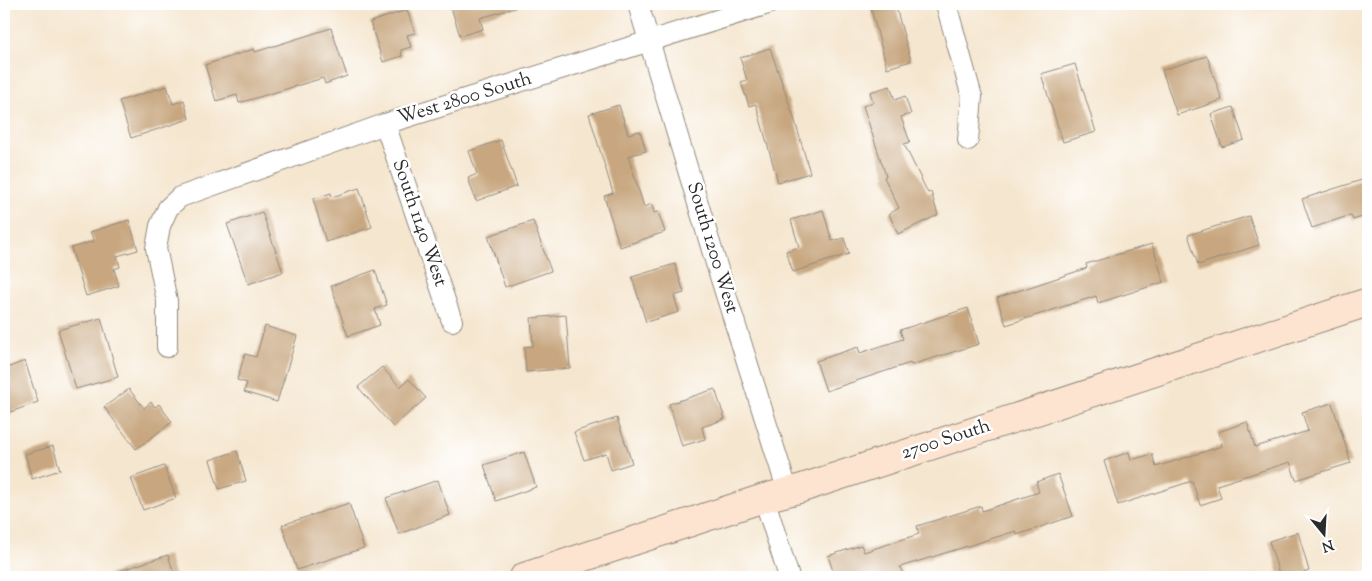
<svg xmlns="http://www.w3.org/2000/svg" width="1372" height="581" viewBox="0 0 1372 581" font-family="'Sorts Mill Goudy',serif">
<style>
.building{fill:#c8a780}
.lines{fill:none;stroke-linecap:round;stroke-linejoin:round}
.street-casing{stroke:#90887d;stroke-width:22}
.secondary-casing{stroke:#90887d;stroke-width:30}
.street{stroke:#fff;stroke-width:20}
.secondary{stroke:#fde4d0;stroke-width:28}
.labels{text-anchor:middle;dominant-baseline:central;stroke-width:5;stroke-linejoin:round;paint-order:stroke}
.street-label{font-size:19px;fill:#2b2b2b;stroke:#fff}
</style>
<rect width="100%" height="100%" fill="#fff"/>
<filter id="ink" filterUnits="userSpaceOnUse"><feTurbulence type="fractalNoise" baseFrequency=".02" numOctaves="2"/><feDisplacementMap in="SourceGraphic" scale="10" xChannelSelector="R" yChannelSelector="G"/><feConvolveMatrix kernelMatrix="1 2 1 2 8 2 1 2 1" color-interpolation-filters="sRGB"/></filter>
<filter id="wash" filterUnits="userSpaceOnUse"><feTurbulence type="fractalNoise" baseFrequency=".0096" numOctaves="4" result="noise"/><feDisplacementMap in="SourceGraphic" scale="20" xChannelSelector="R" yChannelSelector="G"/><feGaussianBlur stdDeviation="1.12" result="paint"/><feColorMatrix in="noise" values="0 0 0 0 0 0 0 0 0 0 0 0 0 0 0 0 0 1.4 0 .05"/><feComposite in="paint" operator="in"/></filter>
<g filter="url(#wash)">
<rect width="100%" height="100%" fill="#f5e6cf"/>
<g id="blocks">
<g class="building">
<path d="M450,4H514L515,8L480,18L483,29L460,36Z"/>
<path d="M889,4H895L911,61L887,68L871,9Z"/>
<path d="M407,10L415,33L407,35L411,47L401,50L402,56L383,62L370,22Z"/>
<path d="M331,28L347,76L325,84L323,78L239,103L237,95L216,101L205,65L254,49L255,52Z"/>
<path d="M770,48L795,121L810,173L778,182L756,104L749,106L741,82L747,80L740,58Z"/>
<path d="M1207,56L1222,100L1177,115L1162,70Z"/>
<path d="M1075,64L1096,132L1063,142L1041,74Z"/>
<path d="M167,86L173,104L184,100L189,119L131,138L119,101Z"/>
<path d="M890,86L895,100L905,96L911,114L901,117L910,142L904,144L928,193L931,192L938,215L898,234L889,214L899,208L884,177L886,176L863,106L873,102L870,92Z"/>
<path d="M619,105L628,134L640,131L646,151L628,156L644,207L652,204L654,213L658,212L665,232L620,247L604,196L613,193L589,114Z"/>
<path d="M1233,107L1244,140L1222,147L1211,114Z"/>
<path d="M501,140L517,186L476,201L468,178L477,174L469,151Z"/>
<path d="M1368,178V215L1353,220L1351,215L1312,228L1302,199Z"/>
<path d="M359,188L372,227L326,242L313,199L331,193L332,197Z"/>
<path d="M823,210L832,241L844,238L849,254L793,272L786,251L799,247L791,220Z"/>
<path d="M262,212L283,272L248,284L227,224Z"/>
<path d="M1249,216L1259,245L1198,265L1188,235Z"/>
<path d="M129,220L138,250L117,256L120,267L114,269L119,286L86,296L71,248L94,241L90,232Z"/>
<path d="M533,221L551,271L505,287L488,236Z"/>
<path d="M1152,244L1164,282L1098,303L1096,296L1006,325L997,298L1087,268L1086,264Z"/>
<path d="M675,264L684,293L674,296L679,312L646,322L632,277Z"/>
<path d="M375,270L387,305L375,309L380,325L348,336L331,286Z"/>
<path d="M968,308L979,344L911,365L910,363L826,391L816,361L858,347L860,353L903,339L900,330Z"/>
<path d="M566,315L570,368L526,372L524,347L533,346L531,318Z"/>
<path d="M101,318L118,377L76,389L58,330Z"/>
<path d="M265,326L297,336L277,402L244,392L247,383L237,380L245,354L256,357Z"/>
<path d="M25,361L38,402L8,413L4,401V369Z"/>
<path d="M382,367L400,387L409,379L426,398L393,427L358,387Z"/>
<path d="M129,389L144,408L151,402L155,407L159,404L172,422L136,449L104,407Z"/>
<path d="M715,389L725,419L702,427L705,439L682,446L669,404Z"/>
<path d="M1332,403L1351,463L1296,480L1290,462L1217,485L1221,498L1200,505L1192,481L1118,505L1104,461L1129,452L1131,460L1152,454L1156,467L1222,446L1218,432L1247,422L1255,447L1308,431L1302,412Z"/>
<path d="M617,418L632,463L611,470L606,453L584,460L574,432Z"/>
<path d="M53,446L60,470L32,479L25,454Z"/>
<path d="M237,451L246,481L219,489L210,460Z"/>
<path d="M524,452L536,487L496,501L484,465Z"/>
<path d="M164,466L176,498L143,510L131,478Z"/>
<path d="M1058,474L1073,516L1017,535L1016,531L900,567L904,577H835L828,556L861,545L864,552L919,534L917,526L981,506L982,511L1039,492L1036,482Z"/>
<path d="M438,480L450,515L399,534L386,498Z"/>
<path d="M349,503L364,548L297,570L282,525Z"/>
<path d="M1298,532L1309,571L1290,577H1280L1269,541Z"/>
<path d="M168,555L175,577H111L110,574Z"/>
</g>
</g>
</g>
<g filter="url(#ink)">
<use href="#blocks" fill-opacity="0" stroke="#90887d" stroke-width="1"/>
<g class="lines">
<g class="street-casing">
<g id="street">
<path d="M638,4L715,260L788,492"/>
<path d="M946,4L972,97L968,140"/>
<path d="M385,124L452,321"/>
<path d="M167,347V301L156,248L160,226L168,208L180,197L385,124L768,4"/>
<path d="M764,498L789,577"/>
</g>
</g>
<g class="secondary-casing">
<path id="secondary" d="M524,577L764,498L799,489L1368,302"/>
</g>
<use href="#street" class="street"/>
<use href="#secondary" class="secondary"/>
</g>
</g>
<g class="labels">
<g class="street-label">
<text transform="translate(465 99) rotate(-17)">West 2800 South</text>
<text transform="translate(419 223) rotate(71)">South 1140 West</text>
<text transform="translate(712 248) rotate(73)">South 1200 West</text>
<text transform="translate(946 440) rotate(-18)">2700 South</text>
</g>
</g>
<rect width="1372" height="581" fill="none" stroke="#fff" stroke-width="20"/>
<g transform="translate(1324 534) rotate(162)" stroke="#ffffff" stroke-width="4" paint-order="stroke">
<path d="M0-4L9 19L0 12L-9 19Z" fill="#2b2b2b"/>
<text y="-8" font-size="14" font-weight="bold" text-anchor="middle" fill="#2b2b2b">N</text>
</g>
</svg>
